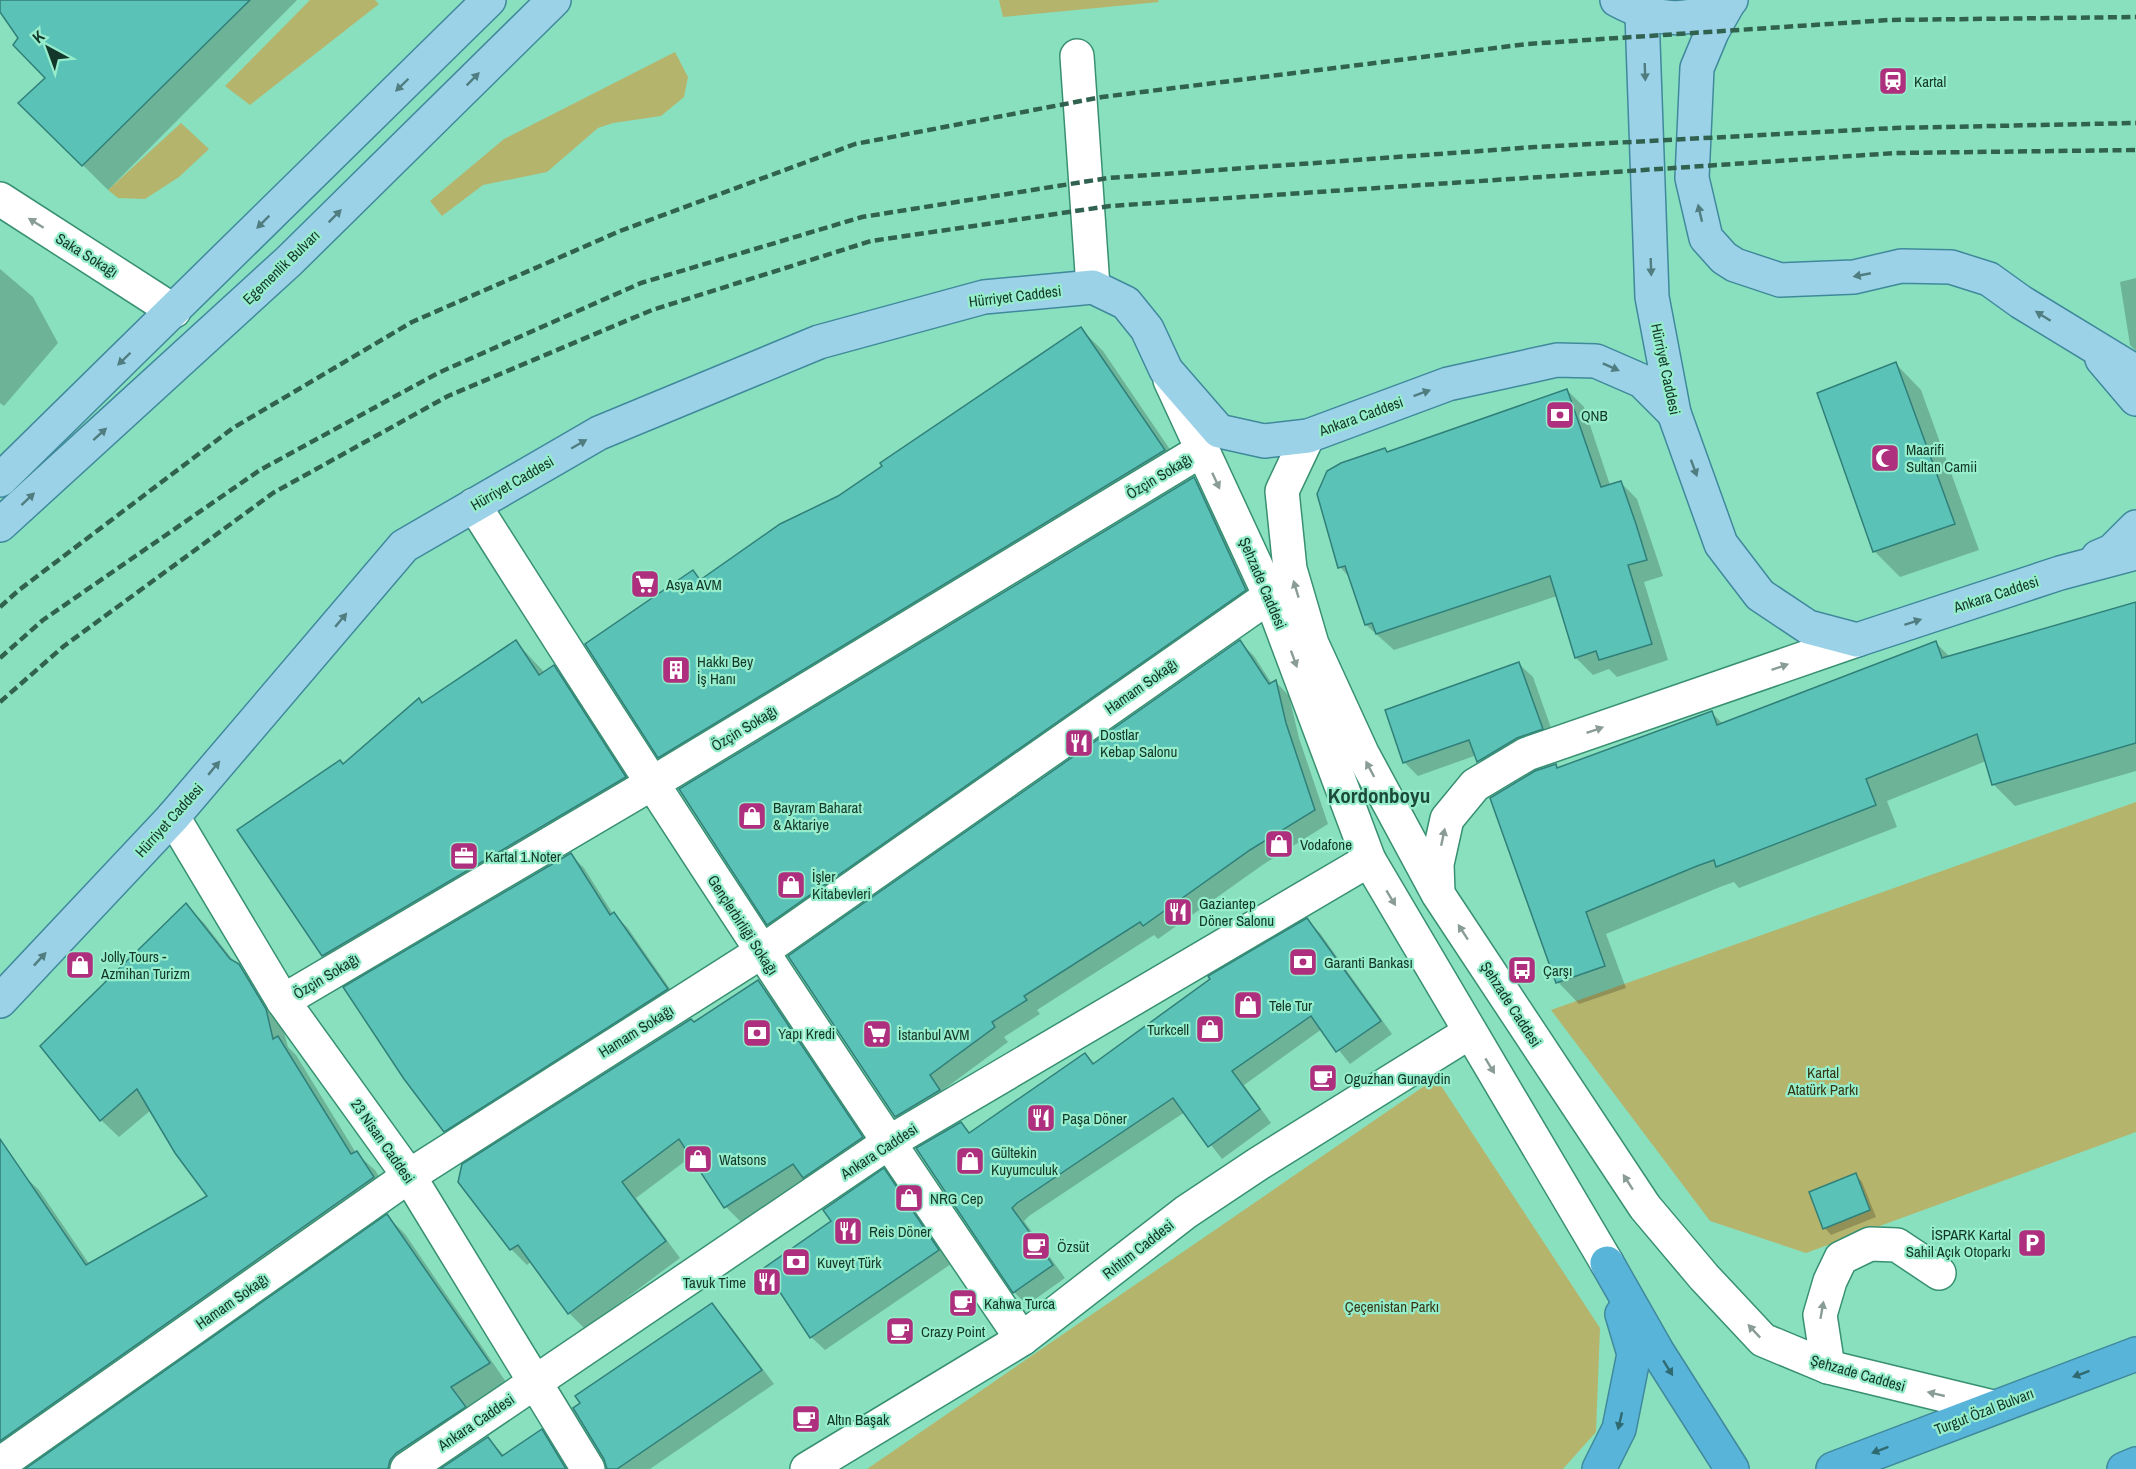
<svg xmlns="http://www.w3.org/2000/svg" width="2136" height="1469" viewBox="0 0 2136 1469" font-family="'Archivo Narrow',sans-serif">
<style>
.green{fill:#b5b46d}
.shadow{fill:#0003}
.building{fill:#5bc2b8;stroke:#308079;stroke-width:1.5}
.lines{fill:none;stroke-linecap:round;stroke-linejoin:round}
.minor-casing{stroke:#389072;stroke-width:36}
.major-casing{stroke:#40899c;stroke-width:36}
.highway-casing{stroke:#40899c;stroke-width:36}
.minor{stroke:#fff;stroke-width:33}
.major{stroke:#9bd2e8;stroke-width:33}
.highway{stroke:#58b4d9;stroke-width:33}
.rail{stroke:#316250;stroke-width:4.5;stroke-dasharray:9 4.5;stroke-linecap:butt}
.oneway{fill:#507d80}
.oneway2{fill:#899c95}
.oneway3{fill:#2f6a71}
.labels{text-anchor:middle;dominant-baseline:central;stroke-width:4.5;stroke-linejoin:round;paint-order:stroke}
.poi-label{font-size:15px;fill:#13382b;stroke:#96edcb;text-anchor:start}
.street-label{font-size:15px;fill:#13382b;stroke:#96edcb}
.park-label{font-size:15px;fill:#383714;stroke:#96edcb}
.district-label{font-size:21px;font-weight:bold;fill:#1c4a3a;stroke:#96edcb}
</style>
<rect width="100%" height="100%" fill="#89e0be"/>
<g class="green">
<path d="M310,0H375L379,4L250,105L225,86Z"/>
<path d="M999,0H1158L1159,2L1003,17Z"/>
<path d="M675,52L688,77L684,97L661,116L613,123L598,128L547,172L483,185L442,216L430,201L504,139Z"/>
<path d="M181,123L209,149L179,177L145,199L118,198L108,190Z"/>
<path d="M2136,802V1132L1806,1253L1710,1221L1551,1010Z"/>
<path d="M1436,1078L1600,1328L1596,1432L1563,1469H867Z"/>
</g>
<g class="shadow">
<path d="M0,0H297L108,190L20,103L47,78L0,10Z"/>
<path d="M0,269L33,297L58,343L4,406L0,403Z"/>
<path d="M2136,278V351L2130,345L2120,282Z"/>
<path d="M1081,329L1103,351L1186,473L682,779L659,757L693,572L701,581L839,498Z"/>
<path d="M1896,364L1921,390L1979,550L1900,577L1874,551Z"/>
<path d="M1567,390L1584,407L1610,485L1620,482L1637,499L1663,576L1644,582L1668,660L1617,677L1609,669L1593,675L1576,658L1557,596L1394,650L1366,625L1351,579L1340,567L1385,450L1388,453Z"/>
<path d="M1194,479L1208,493L1260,605L783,938L768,924Z"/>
<path d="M2136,603V771L2015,806L1993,784L1986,761L1887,801L1897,827L1739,888L1734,882L1720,887L1606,934L1626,988L1579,1004L1558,982L1555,766L1559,769L1711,712L1724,725L1936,643L1950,657Z"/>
<path d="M516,642L545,673L553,667L579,692L651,803L349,981L323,955L343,766L423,704Z"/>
<path d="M1240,642L1254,656L1272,684L1276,682L1289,696L1299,738L1328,824L1264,864L1158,939L1154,935L1037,1010L1040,1014L1004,1037L1008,1042L943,1090L953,1105L910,1130L896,1116Z"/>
<path d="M1519,664L1533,677L1556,742L1492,774L1477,755L1418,776L1404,762Z"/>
<path d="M571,855L584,868L613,914L627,927L680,1003L458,1144L445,1131Z"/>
<path d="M186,905L204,923L236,964L257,984L283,1029L288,1047L296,1055L356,1153L375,1170L391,1196L0,1469V1187L21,1173L39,1190L90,1265L209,1196L151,1110L119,1137L101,1120Z"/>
<path d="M1307,920L1320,933L1392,1034L1350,1064L1322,1029L1244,1085L1271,1123L1222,1159L1185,1112L1029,1216L1024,1221L1065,1278L1027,1305L1014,1292L961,1123L971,1134L1085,1054L1095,1064Z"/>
<path d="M758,982L774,997L878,1154L807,1181L741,1222L726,1207L692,1156L636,1198L680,1258L585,1329L569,1313L532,1261L527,1265L511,1249L460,1181Z"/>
<path d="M884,1170L897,1184L951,1264L825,1350L811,1337L833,1222Z"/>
<path d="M1856,1175L1862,1182L1876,1217L1831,1235L1825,1228Z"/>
<path d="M387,1216L405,1234L506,1382L468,1406L482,1425L418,1469H28Z"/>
<path d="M712,1305L725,1319L774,1384L650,1469H607L605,1459Z"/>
<path d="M541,1431L559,1449L572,1469H441L488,1439L505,1456Z"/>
</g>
<g class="building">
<path d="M0,0H250L82,166L18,103L45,78L13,45L18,38L0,12Z"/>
<path d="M1081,327L1165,450L658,758L585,644L693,570L700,580L780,524L838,496L882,466L880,463Z"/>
<path d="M1896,362L1955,524L1873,552L1817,393Z"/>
<path d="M1567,389L1601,487L1621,481L1636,524L1647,560L1628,565L1652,644L1599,660L1596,651L1575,658L1550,576L1376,634L1372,623L1365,625L1345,566L1338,568L1317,494L1327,471L1341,463L1385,448L1387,452Z"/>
<path d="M1194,477L1246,590L767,925L679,789Z"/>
<path d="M2136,602V743L1992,785L1977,734L1866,779L1876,805L1716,867L1714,860L1697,866L1586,912L1605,966L1556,983L1490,798L1535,771L1556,764L1557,768L1712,711L1717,725L1936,641L1942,658Z"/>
<path d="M516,640L539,675L554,665L626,777L322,956L237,830L340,760L343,764L419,698L422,703Z"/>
<path d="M1240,640L1269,684L1276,680L1286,723L1315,810L1250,850L1143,926L1140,922L1024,996L1027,1000L992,1022L995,1027L930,1075L940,1090L895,1117L788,956Z"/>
<path d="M1519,662L1543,729L1517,738L1477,762L1469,740L1403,763L1385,710Z"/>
<path d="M571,853L610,915L614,912L668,989L444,1132L404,1079L343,987Z"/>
<path d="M186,903L230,959L239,964L266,1009L273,1039L278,1036L351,1154L357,1151L374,1177L0,1441V1139L86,1265L207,1196L175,1153L137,1089L100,1121L40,1046Z"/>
<path d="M1307,918L1381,1021L1336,1052L1311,1016L1232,1071L1260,1109L1208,1147L1173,1098L1017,1203L1012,1208L1053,1265L1013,1293L916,1148L961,1122L969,1133L1085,1053L1093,1064L1210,979L1208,976Z"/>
<path d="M758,980L863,1137L803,1178L793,1164L724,1208L679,1139L622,1182L666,1241L568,1314L518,1245L510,1250L458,1182L462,1164L691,1019L694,1022Z"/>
<path d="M884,1168L939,1250L810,1338L764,1268L831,1221L823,1210Z"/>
<path d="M1856,1173L1870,1210L1823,1229L1809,1192Z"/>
<path d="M387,1214L490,1363L451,1387L466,1407L396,1453L390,1460L388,1469H25Z"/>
<path d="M712,1303L762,1370L617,1469H607L604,1459L573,1408L580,1403L575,1396Z"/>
<path d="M542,1429L566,1469H440L488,1437L502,1456Z"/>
</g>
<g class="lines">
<g class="minor-casing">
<g id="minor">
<path d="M1077,56L1093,287"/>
<path d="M0,199L174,311"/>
<path d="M1170,380L1270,596L1369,860L1607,1263"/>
<path d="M1308,436L1282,491L1290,569L1312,644L1362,753L1438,894L1645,1207L1704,1277L1763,1340L1828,1367L1993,1407"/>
<path d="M474,505C652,786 834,1064 1022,1339"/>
<path d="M173,817L283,1001L409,1176L588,1469"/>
<path d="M1438,893L1437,864L1447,819L1475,785L1527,754L1857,640"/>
<path d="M283,1001L651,784L1202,450"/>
<path d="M1828,1367L1820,1315L1830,1281L1841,1258L1870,1244L1897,1245L1939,1273"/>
<path d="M0,1464L409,1176L761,952L1270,596"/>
<path d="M407,1469L888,1143L1369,860"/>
<path d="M807,1469L1022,1339L1186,1212L1258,1164L1470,1032"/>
</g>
</g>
<g class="major-casing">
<g id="major">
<path d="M1617,0C1658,22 1690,25 1731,0"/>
<path d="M1729,2L1712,32L1697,68L1692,178L1706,238L1724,258L1735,265L1780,280L1854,277L1901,266L1951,267L1989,279L2021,302L2136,372"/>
<path d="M1642,14L1652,297L1674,413L1721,544L1760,595L1808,627L1857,640L2060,573L2136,553"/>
<path d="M2102,359L2136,399"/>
<path d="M0,480L489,0"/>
<path d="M0,525L289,261L554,0"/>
<path d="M2098,557L2112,551L2136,527"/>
<path d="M0,1001L173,817L404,546L599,433L819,342L984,297L1093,287L1126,303L1147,329L1166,370L1219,431L1264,441L1308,436L1448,384L1557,360L1596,361L1642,381L1674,413"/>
</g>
</g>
<g class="highway-casing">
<g id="highway">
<path d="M1607,1263L1657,1351L1732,1469"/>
<path d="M1599,1469L1619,1429L1634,1354L1622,1314"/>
<path d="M1833,1469L2136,1354"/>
<path d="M2124,1469L2136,1464"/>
</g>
</g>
<use href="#minor" class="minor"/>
<use href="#major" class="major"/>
<use href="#highway" class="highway"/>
<g class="rail">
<path d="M0,607L19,590L233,428L412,322L620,231L855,144L1102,97L1527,44L1889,20L2136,17"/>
<path d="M0,658L43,620L260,470L438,373L641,283L862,217L1108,178L1535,147L1895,128L2136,123"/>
<path d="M0,702L64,646L273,493L448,396L652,310L871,241L1110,206L1896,153L2136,150"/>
</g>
</g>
<defs><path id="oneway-solid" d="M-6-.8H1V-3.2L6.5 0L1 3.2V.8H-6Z" transform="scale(1.5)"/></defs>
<g class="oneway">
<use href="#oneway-solid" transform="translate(1645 72) rotate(88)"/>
<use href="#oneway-solid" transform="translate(473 79) rotate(-45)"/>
<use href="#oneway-solid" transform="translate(402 85) rotate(136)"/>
<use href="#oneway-solid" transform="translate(1700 213) rotate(-103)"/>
<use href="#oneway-solid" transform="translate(335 216) rotate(-45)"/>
<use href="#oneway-solid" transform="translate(263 222) rotate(135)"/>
<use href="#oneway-solid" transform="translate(1651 267) rotate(88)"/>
<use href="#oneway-solid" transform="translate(1862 275) rotate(169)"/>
<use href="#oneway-solid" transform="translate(2043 316) rotate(-148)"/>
<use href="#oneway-solid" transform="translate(124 359) rotate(136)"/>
<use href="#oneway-solid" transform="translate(1611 367) rotate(24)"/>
<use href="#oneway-solid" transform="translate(1422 393) rotate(-20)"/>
<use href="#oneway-solid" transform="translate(100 434) rotate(-42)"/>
<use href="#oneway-solid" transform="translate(579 444) rotate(-30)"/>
<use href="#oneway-solid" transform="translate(1694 468) rotate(70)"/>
<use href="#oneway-solid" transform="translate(28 499) rotate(-43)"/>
<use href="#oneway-solid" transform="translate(341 620) rotate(-50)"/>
<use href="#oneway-solid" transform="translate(1913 622) rotate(-18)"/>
<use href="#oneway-solid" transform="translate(214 768) rotate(-50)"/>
<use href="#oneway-solid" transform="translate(40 959) rotate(-47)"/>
</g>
<g class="oneway2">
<use href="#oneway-solid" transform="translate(36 223) rotate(-148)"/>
<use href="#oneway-solid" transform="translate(1216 481) rotate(65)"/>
<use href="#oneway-solid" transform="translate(1296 589) rotate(-107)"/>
<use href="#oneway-solid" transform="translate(1294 659) rotate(70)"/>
<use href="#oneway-solid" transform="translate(1780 667) rotate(-19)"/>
<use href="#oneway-solid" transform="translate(1595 730) rotate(-19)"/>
<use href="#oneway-solid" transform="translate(1370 769) rotate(-118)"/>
<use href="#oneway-solid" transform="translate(1443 837) rotate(-78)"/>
<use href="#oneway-solid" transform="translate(1391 898) rotate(59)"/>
<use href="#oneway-solid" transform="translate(1463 932) rotate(-123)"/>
<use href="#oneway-solid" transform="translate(1490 1066) rotate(59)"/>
<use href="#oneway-solid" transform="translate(1628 1182) rotate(-123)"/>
<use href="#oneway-solid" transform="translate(1822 1310) rotate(-80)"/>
<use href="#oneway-solid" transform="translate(1754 1331) rotate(-133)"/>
<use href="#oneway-solid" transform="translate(1936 1394) rotate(-167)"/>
</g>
<g class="oneway3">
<use href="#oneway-solid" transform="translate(1668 1368) rotate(58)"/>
<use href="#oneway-solid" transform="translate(2081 1374) rotate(160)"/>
<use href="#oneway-solid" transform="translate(1620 1421) rotate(103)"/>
<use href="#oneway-solid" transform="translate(1880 1450) rotate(159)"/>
</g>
<defs>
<g id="station-square" transform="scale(1.5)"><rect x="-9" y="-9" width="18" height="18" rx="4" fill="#ae2f7d" stroke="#96edcb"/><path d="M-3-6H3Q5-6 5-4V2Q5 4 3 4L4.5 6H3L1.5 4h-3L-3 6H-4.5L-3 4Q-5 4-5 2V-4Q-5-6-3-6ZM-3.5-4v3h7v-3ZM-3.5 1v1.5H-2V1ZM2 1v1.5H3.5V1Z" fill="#fff"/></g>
<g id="bank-square" transform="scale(1.5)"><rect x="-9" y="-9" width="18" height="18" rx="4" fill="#ae2f7d" stroke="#96edcb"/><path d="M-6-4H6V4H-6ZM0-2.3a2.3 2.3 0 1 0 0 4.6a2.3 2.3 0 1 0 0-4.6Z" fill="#fff"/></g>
<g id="mosque-square" transform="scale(1.5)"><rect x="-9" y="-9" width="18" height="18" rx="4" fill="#ae2f7d" stroke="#96edcb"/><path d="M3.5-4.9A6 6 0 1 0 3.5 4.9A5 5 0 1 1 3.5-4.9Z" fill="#fff"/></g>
<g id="supermarket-square" transform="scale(1.5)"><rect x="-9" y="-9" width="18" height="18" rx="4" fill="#ae2f7d" stroke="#96edcb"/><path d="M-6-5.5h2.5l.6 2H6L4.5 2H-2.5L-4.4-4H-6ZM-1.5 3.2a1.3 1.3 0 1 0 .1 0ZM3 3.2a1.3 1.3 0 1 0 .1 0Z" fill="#fff"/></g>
<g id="building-square" transform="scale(1.5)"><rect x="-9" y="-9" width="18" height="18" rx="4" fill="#ae2f7d" stroke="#96edcb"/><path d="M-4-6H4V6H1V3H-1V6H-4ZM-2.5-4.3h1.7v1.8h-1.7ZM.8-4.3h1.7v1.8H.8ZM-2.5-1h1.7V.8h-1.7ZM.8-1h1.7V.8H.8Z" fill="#fff"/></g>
<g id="restaurant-square" transform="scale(1.5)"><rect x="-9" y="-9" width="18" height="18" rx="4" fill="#ae2f7d" stroke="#96edcb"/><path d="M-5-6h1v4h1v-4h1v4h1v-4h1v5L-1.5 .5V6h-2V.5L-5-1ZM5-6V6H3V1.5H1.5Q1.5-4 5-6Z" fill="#fff"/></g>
<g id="shop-square" transform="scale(1.5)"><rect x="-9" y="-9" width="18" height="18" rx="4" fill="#ae2f7d" stroke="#96edcb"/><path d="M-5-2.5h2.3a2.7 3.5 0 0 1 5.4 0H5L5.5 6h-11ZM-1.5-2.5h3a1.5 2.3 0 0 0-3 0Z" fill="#fff"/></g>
<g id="office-square" transform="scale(1.5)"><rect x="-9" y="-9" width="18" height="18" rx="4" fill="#ae2f7d" stroke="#96edcb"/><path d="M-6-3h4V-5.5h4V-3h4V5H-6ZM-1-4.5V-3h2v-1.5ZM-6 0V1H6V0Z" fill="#fff"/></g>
<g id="bus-square" transform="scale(1.5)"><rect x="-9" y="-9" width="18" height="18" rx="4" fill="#ae2f7d" stroke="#96edcb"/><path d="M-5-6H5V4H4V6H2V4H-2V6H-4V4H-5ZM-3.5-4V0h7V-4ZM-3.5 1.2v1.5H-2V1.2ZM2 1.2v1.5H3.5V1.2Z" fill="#fff"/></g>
<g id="cafe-square" transform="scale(1.5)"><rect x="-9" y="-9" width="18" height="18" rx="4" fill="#ae2f7d" stroke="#96edcb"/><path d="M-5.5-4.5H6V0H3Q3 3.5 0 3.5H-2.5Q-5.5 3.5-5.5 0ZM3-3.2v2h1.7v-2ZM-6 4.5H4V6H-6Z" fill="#fff"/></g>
<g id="parking-square" transform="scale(1.5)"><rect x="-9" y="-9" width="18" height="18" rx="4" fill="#ae2f7d" stroke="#96edcb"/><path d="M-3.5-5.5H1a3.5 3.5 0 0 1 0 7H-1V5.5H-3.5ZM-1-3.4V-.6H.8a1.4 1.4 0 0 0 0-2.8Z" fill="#fff"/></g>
</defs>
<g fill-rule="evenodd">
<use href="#station-square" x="1893" y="81"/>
<use href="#bank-square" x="1560" y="415"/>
<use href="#mosque-square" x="1885" y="458"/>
<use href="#supermarket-square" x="645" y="584"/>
<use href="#building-square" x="676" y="670"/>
<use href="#restaurant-square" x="1079" y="743"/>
<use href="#shop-square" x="752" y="816"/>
<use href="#shop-square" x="1279" y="844"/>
<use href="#office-square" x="464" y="856"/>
<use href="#shop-square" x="791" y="885"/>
<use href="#restaurant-square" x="1178" y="912"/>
<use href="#bank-square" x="1303" y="962"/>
<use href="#shop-square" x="80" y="965"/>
<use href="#bus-square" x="1522" y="970"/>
<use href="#shop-square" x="1248" y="1005"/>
<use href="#shop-square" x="1210" y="1029"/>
<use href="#bank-square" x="757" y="1033"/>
<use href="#supermarket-square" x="877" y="1034"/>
<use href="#cafe-square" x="1323" y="1078"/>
<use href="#restaurant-square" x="1041" y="1118"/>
<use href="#shop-square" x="698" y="1159"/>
<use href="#shop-square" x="970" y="1161"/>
<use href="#shop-square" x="909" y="1198"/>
<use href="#restaurant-square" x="848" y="1231"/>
<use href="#parking-square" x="2032" y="1243"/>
<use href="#cafe-square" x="1036" y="1246"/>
<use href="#bank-square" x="796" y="1262"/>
<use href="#restaurant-square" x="767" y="1282"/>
<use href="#cafe-square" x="963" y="1303"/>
<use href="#cafe-square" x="900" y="1331"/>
<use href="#cafe-square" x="806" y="1419"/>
</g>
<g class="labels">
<g class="poi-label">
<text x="1914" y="81">Kartal</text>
<text x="1581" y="415">QNB</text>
<text x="1906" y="449">Maarifi<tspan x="1906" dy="17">Sultan Camii</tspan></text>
<text x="666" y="584">Asya AVM</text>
<text x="697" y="661">Hakkı Bey<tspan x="697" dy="17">İş Hanı</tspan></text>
<text x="1100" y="734">Dostlar<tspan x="1100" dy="17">Kebap Salonu</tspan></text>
<text x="773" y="807">Bayram Baharat<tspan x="773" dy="17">&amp; Aktariye</tspan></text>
<text x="1300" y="844">Vodafone</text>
<text x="485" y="856">Kartal 1.Noter</text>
<text x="812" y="876">İşler<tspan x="812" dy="17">Kitabevleri</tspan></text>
<text x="1199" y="903">Gaziantep<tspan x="1199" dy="17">Döner Salonu</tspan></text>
<text x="101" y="956">Jolly Tours -<tspan x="101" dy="17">Azmihan Turizm</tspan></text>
<text x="1324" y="962">Garanti Bankası</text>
<text x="1543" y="970">Çarşı</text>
<text x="1269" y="1005">Tele Tur</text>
<text x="1189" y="1029" text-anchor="end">Turkcell</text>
<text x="778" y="1033">Yapı Kredi</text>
<text x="898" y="1034">İstanbul AVM</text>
<text x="1344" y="1078">Oguzhan Gunaydin</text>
<text x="1062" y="1118">Paşa Döner</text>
<text x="991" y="1152">Gültekin<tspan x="991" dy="17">Kuyumculuk</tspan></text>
<text x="719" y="1159">Watsons</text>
<text x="930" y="1198">NRG Cep</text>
<text x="869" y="1231">Reis Döner</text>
<text x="2011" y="1234" text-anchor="end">İSPARK Kartal<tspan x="2011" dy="17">Sahil Açık Otoparkı</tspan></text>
<text x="1057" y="1246">Özsüt</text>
<text x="817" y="1262">Kuveyt Türk</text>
<text x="746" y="1282" text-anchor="end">Tavuk Time</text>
<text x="984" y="1303">Kahwa Turca</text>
<text x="921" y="1331">Crazy Point</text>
<text x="827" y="1419">Altın Başak</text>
</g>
<g class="street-label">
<text transform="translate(87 255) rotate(32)">Saka Sokağı</text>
<text transform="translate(281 267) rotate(-44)">Egemenlik Bulvarı</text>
<text transform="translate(1015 296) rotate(-7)">Hürriyet Caddesi</text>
<text transform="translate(1666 369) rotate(78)">Hürriyet Caddesi</text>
<text transform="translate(1361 416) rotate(-20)">Ankara Caddesi</text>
<text transform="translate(1159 476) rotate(-31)">Özçin Sokağı</text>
<text transform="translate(512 483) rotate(-30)">Hürriyet Caddesi</text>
<text transform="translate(1263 583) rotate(67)">Şehzade Caddesi</text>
<text transform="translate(1996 594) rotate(-18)">Ankara Caddesi</text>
<text transform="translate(1141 686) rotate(-35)">Hamam Sokağı</text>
<text transform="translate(744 728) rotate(-31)">Özçin Sokağı</text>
<text transform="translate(169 820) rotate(-48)">Hürriyet Caddesi</text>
<text transform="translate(743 925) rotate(57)">Gençlerbirliği Sokağı</text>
<text transform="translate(326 976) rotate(-31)">Özçin Sokağı</text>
<text transform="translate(1511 1004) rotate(57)">Şehzade Caddesi</text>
<text transform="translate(636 1031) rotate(-32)">Hamam Sokağı</text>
<text transform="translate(383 1141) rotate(55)">23 Nisan Caddesi</text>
<text transform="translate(879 1151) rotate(-33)">Ankara Caddesi</text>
<text transform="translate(1138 1249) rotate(-38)">Rıhtım Caddesi</text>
<text transform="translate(232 1301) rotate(-35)">Hamam Sokağı</text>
<text transform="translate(1858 1373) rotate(16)">Şehzade Caddesi</text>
<text transform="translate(1984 1411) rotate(-21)">Turgut Özal Bulvarı</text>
<text transform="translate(476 1422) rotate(-34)">Ankara Caddesi</text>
</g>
<g class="park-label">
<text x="1823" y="1072">Kartal<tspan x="1823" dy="17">Atatürk Parkı</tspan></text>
<text x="1392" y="1306">Çeçenistan Parkı</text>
</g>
<g class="district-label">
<text x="1379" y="795">Kordonboyu</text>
</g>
</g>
<g transform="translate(48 48) rotate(319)" stroke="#96edcb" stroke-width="4.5" paint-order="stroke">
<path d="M0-4.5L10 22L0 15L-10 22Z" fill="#13382b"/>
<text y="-9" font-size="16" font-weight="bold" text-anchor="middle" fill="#13382b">K</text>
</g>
</svg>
